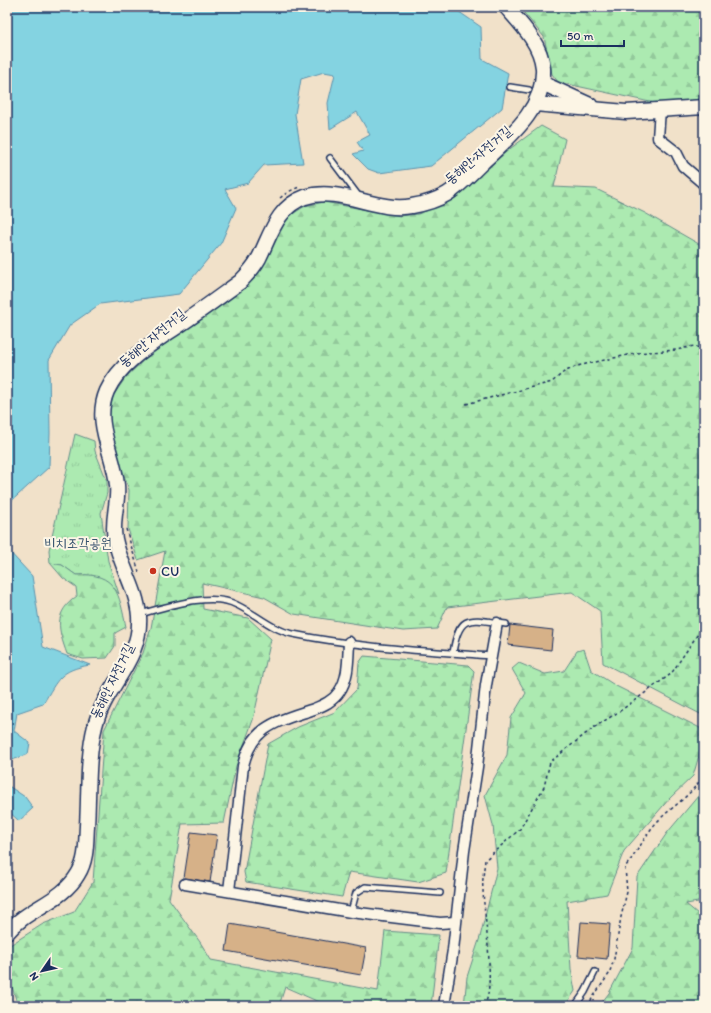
<svg xmlns="http://www.w3.org/2000/svg" width="711" height="1013" viewBox="0 0 711 1013" font-family="Itim,'Poor Story',sans-serif">
<style>
.grass{fill:url(#grass-tufts);stroke:#648c88}
.forest{fill:url(#forest-firs);stroke:#648c88}
.water{fill:#84d3e1;stroke:#5a91ad}
.building{fill:#d6b188;stroke:#1b2f5e}
.lines{fill:none;stroke-linecap:round;stroke-linejoin:round}
.lane-casing{stroke:#1b2f5e;stroke-width:8}
.street-casing{stroke:#1b2f5e;stroke-width:13}
.secondary-casing{stroke:#1b2f5e;stroke-width:17}
.path{stroke:#1b2f5e;stroke-width:1.5;stroke-dasharray:3 3;stroke-linecap:butt}
.lane{stroke:#fcf5e5;stroke-width:5}
.street{stroke:#fcf5e5;stroke-width:10}
.secondary{stroke:#fcf5e5;stroke-width:14}
.poi-dot{fill:#c8321e;stroke:#fcf5e5;stroke-width:1.5}
.labels{text-anchor:middle;dominant-baseline:central;stroke-width:4;stroke-linejoin:round;paint-order:stroke}
.street-label{font-size:14px;fill:#1b2f5e;stroke:#fcf5e5}
.park-label{font-size:14px;fill:#38546f;stroke:#fcf5e5}
.poi-label{font-size:14px;fill:#1b2f5e;stroke:#fcf5e5;text-anchor:start}
</style>
<defs>
<pattern id="grass-tufts" width="24" height="20" patternUnits="userSpaceOnUse"><rect width="24" height="20" fill="#aceab1"/><path d="M3 7l-1-3M5 7V3M7 7l1-3M15 17l-1-3M17 17v-4M19 17l1-3" fill="none" stroke="#93c99b"/></pattern>
<pattern id="forest-firs" width="22" height="20" patternUnits="userSpaceOnUse"><rect width="22" height="20" fill="#aceab1"/><path d="M5 1l3.5 6h-7zM16 11l3.5 6h-7z" fill="#93c99b"/></pattern>
</defs>
<rect width="100%" height="100%" fill="#f1e1c9"/>
<filter id="ink" filterUnits="userSpaceOnUse"><feTurbulence type="fractalNoise" baseFrequency=".025" numOctaves="2"/><feDisplacementMap in="SourceGraphic" scale="8" xChannelSelector="R" yChannelSelector="G"/><feConvolveMatrix kernelMatrix="1 2 1 2 8 2 1 2 1" color-interpolation-filters="sRGB"/></filter>
<g filter="url(#ink)">
<path class="grass" d="M75,434L94,441L95,451L107,481V493L101,513L108,561L119,594C106,578 96,574 76,575L62,565L50,563L49,550Z"/>
<g class="forest">
<path d="M519,7H704V103L673,107L558,82L552,74L544,37Z"/>
<path d="M541,126L565,139L554,187L596,189L645,213L704,247V716L603,663L600,611L572,592L447,607L437,629L403,631L294,614L264,597L202,583L203,609L248,618L271,639L253,720L236,766L224,823L182,824L169,899L200,942L211,960L378,991L385,931L439,935L431,1006H328L285,987L279,1006H18L7,971V951L10,945L43,924L74,912L93,882L104,730L143,653L151,628L165,551L138,560L128,529L129,490L110,434L108,415L113,396L126,377L145,359L250,281L280,227L291,215L305,206L324,202L400,216L418,214L443,204L511,148Z"/>
<path d="M50,563L62,565L76,575C117,572 119,594 126,627L115,633V646L107,658L83,659L67,654C58,629 53,613 77,596L76,587L63,578Z"/>
<path d="M584,649L591,670L616,686L700,728L703,742L693,776L670,798L624,851L607,894L567,901L571,969L575,991L565,1006H464L467,977L480,937L497,868L493,825L485,795L507,755L511,718L526,693L512,669L519,663L545,674L564,671L577,651Z"/>
<path d="M364,656L468,665L474,671L446,873L418,882L349,872L342,897L246,882L244,872L268,744L298,727L335,712L357,689L359,663Z"/>
<path d="M704,789V901L686,904L704,919V1006H599L609,993L633,948L637,877L667,833Z"/>
</g>
<g class="water">
<path d="M7,7H452L481,27L482,59L508,73L502,108L431,166L379,173L368,169L353,154L363,151L357,142L370,135L357,112L330,129L328,103L335,74L324,72L301,79L295,114L303,163L264,165L248,183L225,189L236,208L221,243L179,294L100,304L70,325L49,360L50,433L49,467L7,505Z"/>
<path d="M7,549L32,576L43,647L90,665C60,670 58,679 43,704L17,713L14,731L30,743L28,754L7,762Z"/>
<path d="M7,785L25,797L33,808L19,821L7,810Z"/>
</g>
<g class="building">
<path d="M510,625L553,630L551,650L508,645Z"/>
<path d="M191,832L217,835L210,882L184,878Z"/>
<path d="M581,922L610,924L607,959L578,956Z"/>
<path d="M230,924L366,948L361,975L226,951Z"/>
</g>
<g class="lines">
<g class="lane-casing">
<g id="lane">
<path d="M510,87L529,90"/>
<path d="M330,158L360,198"/>
<path d="M140,614C166,607 212,591 237,605C256,614 272,630 293,634C356,647 426,651 490,656"/>
<path d="M453,653C459,612 471,619 506,624"/>
<path d="M351,912L356,893L365,887L440,893"/>
<path d="M575,1006L585,992L595,972"/>
</g>
</g>
<g class="street-casing">
<g id="street">
<path d="M660,109L658,138L676,152L683,166L704,184"/>
<path d="M185,884L351,912L440,923L455,922"/>
<path d="M229,891L243,766C252,725 279,721 314,709C324,705 333,701 339,692C349,678 348,659 349,642"/>
<path d="M444,1006L453,950L464,851L477,767L486,685L497,623"/>
</g>
</g>
<g class="secondary-casing">
<g id="secondary">
<path d="M542,83L590,105"/>
<path d="M535,104L626,112L704,107"/>
<path d="M7,933C27,908 62,902 78,874C87,860 86,842 87,826C89,793 87,757 95,726C105,686 142,660 139,616C137,589 120,565 115,539C111,521 119,503 117,485C114,453 93,423 107,391C121,360 157,341 184,322C203,309 222,295 240,282C248,274 254,267 259,258C271,234 277,207 305,197C341,186 377,213 412,206C424,204 437,200 447,194C460,186 471,173 483,162C509,137 545,109 543,68C541,44 521,24 506,7"/>
</g>
</g>
<g class="path">
<path d="M280,198L288,192L299,187"/>
<path d="M466,404L552,382L564,372L577,366L600,361L637,353L676,350L694,346L704,349"/>
<path d="M126,529L139,572"/>
<path d="M7,991L12,1006"/>
<path d="M484,1006C496,988 484,915 483,890C482,880 484,870 485,860L520,829L544,787L550,762L593,728L620,711L671,674L704,625"/>
<path d="M587,1006L609,974L614,959L621,917L627,892L625,867C636,854 642,842 651,829C666,809 693,797 704,773"/>
</g>
<use href="#lane" class="lane"/>
<use href="#street" class="street"/>
<use href="#secondary" class="secondary"/>
</g>
</g>
<circle class="poi-dot" cx="153" cy="571" r="4"/>
<g class="labels">
<g class="street-label">
<text transform="translate(478 155) rotate(-40)">동해안 자전거길</text>
<text transform="translate(152 338) rotate(-40)">동해안 자전거길</text>
<text transform="translate(112 681) rotate(-64)">동해안 자전거길</text>
</g>
<g class="park-label">
<text x="78" y="543">비치조각공원</text>
</g>
<g class="poi-label">
<text x="161" y="571">CU</text>
</g>
</g>
<rect width="711" height="1013" fill="none" stroke="#fcf5e5" stroke-width="24"/>
<rect x="12" y="12" width="687" height="989" fill="none" stroke="#1b2f5e" stroke-width="1.5" filter="url(#ink)"/>
<g transform="translate(42 971) rotate(236)" stroke="#fcf5e5" stroke-width="3" paint-order="stroke">
<path d="M0-3L7 15L0 10L-7 15Z" fill="#1b2f5e"/>
<text y="-6" font-size="11" font-weight="bold" text-anchor="middle" fill="#1b2f5e">N</text>
</g>
<path d="M561 40v6h63v-6" fill="none" stroke="#1b2f5e" stroke-width="2"/>
<text x="567" y="40" font-size="12" fill="#1b2f5e" stroke="#fcf5e5" stroke-width="3" paint-order="stroke">50 m</text>
</svg>
